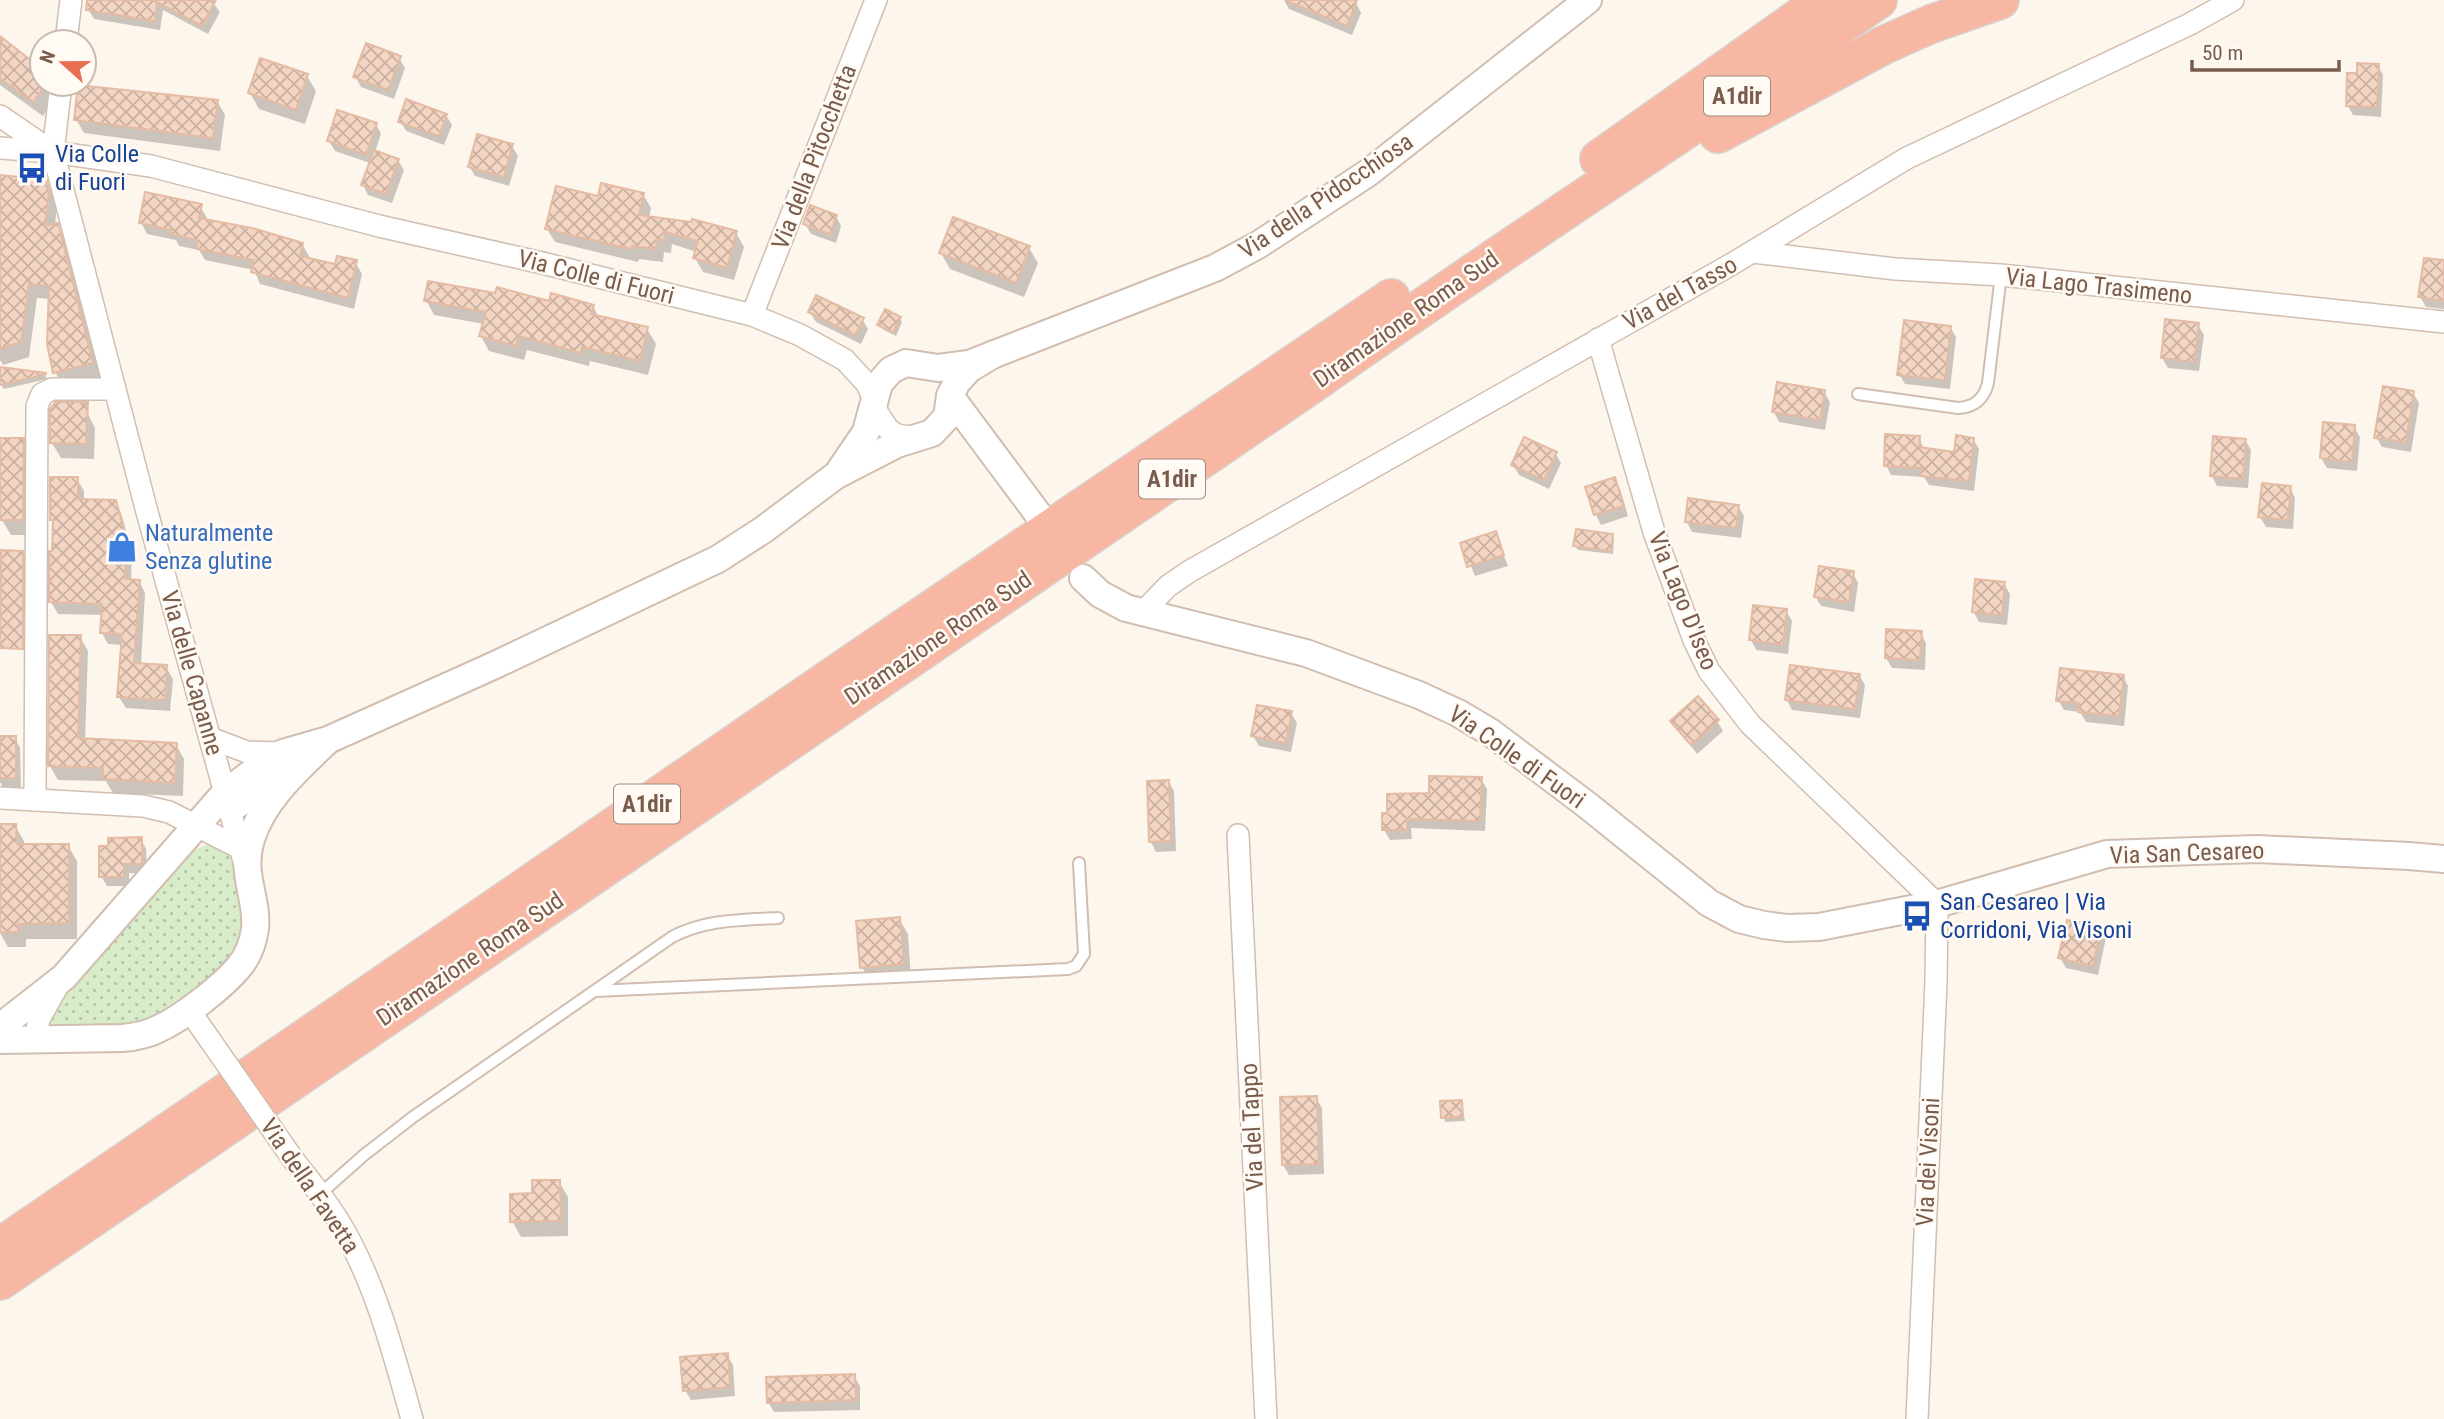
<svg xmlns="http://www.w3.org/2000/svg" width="2444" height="1419" viewBox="0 0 2444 1419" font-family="'Roboto Condensed',sans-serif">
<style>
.grass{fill:url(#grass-dots)}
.shadow{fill:#0003}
.building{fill:url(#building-cross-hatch);stroke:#e6bba3;stroke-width:2}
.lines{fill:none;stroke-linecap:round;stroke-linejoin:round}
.service-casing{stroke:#d1beb0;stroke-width:14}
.minor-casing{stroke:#d1beb0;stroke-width:24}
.tertiary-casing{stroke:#d1beb0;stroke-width:30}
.motorway-casing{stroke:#dad1cd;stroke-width:40}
.service{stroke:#fff;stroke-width:10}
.minor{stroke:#fff;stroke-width:21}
.tertiary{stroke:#fff;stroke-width:26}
.motorway{stroke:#f7b7a3;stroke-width:37}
.minor-bridge-casing{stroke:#d1beb0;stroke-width:24;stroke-linecap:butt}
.minor-bridge{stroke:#fff;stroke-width:21}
.labels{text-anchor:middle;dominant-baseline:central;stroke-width:5;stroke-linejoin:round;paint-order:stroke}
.shield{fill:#fffaf3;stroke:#a28b7f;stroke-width:2}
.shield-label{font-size:23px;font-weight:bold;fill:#7a5c4d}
.transit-label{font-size:24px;fill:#164399;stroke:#fffaf3;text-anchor:start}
.street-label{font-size:24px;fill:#7a5c4d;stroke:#fffaf3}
.shop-label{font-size:24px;fill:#366cbe;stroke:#fffaf3;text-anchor:start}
</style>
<defs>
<pattern id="grass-dots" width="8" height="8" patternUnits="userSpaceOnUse" patternTransform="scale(1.75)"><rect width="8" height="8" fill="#d8ecc9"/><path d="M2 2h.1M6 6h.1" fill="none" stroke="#b4c2a5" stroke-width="1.8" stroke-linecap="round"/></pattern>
<pattern id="building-cross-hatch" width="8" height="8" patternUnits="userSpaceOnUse" patternTransform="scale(1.75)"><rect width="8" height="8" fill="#f3d5c3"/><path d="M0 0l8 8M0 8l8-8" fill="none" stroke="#cab0a1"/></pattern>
</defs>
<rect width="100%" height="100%" fill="#fdf6ec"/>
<path class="grass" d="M211,843L233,849L248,924L230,961L176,1008L136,1027L42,1032L69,986L191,851Z"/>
<g class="shadow">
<path d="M90,0H211L220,12L208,34L163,10L160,30L94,19L88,9Z"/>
<path d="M1284,0H1349L1356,3L1361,13L1352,35L1289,9Z"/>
<path d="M0,38L42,71V84H50L52,88L49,107L43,116L0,85Z"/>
<path d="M399,58L405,68L394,99L361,87L355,76Z"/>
<path d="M2378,65L2383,75L2381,117L2353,115L2347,105L2358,75Z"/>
<path d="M307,76L316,91L305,124L259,109L250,93Z"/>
<path d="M217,101L225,115L220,151L84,133L76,119Z"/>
<path d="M446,115L452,125L444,145L406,131L400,121Z"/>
<path d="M376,124L381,134L375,152L398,160L404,170L392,203L368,195L363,185L370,163L335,151L329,141Z"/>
<path d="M512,146L518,156L509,186L475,176L469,166Z"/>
<path d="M0,176L46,181L54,196L57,206L55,226L57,225L65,239L100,377L63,386L55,372L50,299L37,298L29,357L3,365L0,360Z"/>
<path d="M643,194L651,208L649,218L736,233L744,247L734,280L703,272L695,258L697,252L672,244L671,253L664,252L663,262L639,259L638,262L555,242L547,229L599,198Z"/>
<path d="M200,206L207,218L206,221L302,244L309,256L308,259L336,266L355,262L362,274L354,309L260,284L254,270L205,260L199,250L179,246L176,240L147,234L141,222Z"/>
<path d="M836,216L841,226L836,243L811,234L805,224Z"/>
<path d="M1029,248L1038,263L1024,297L950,269L941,253Z"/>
<path d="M2444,262V309L2426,307L2420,297Z"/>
<path d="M426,300L593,306L599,318L647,329L656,344L648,375L590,361L589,366L527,350L524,360L489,351L481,336L484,324L434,315Z"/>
<path d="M810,312L862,319L868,329L861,344L816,322Z"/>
<path d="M899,318L902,322L896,336L882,329L879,325Z"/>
<path d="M2198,325L2204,335L2199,371L2168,368L2162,358Z"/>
<path d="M1950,327L1956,337L1950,389L1905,384L1899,374Z"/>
<path d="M1,369L45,375L47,379L4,389L1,385Z"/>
<path d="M1824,392L1830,402L1825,430L1779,422L1774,412Z"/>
<path d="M2413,393L2419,403L2411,452L2382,447L2376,437Z"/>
<path d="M87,412L95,428L94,459L61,458L52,443Z"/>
<path d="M2354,427L2360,437L2357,471L2327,468L2321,458Z"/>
<path d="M1919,437L1924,450L1956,454L1973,439L1979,449L1974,491L1929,485L1924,477L1891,475L1886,465Z"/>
<path d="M23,440L32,455L31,535H11L2,520Z"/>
<path d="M2245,440L2251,450L2248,488L2217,486L2212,476Z"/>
<path d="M1555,453L1561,463L1549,489L1519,475L1513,465Z"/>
<path d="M77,479L84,491V501H115L121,513L132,551L131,581H139L145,593L141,665L166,667L173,679L170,711L126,708L119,697L123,645L108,644L102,633L103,615L58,614L51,602L54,525L51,520Z"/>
<path d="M1615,479L1620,489L1628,516L1601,525L1596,515L1587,488Z"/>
<path d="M2290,488L2295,498L2293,529L2266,527L2260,517Z"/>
<path d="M1738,506L1744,516L1741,538L1692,532L1687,522Z"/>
<path d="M1495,533L1508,566L1475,576L1462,544Z"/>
<path d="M1612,535L1614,540L1613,554L1578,550L1575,546Z"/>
<path d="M22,552L30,566V633L0,632V570Z"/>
<path d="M1853,573L1858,583L1854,612L1821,606L1815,596Z"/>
<path d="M2004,584L2010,594L2007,625L1979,622L1973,611Z"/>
<path d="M1786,611L1792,621L1788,654L1756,650L1751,640Z"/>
<path d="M1921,633L1926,643L1925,670L1892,668L1886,658Z"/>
<path d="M80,637L88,651L85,740L176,745L184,759L183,796L113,793L106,781L58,780L50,766Z"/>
<path d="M1859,675L1865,685L1860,718L1792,710L1787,700Z"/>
<path d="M2123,676L2128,686L2124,726L2086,722L2080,712L2064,710L2058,700Z"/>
<path d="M1291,713L1297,723L1291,752L1259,746L1253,736Z"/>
<path d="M1672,721H1717L1723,731L1697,754Z"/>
<path d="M0,738H15L20,748L21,787L3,788L0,782Z"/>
<path d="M1481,779L1487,789L1485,831L1411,828L1412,839L1390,840L1384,830L1430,795Z"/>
<path d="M1168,781L1174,791L1176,851L1156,852L1151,842Z"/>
<path d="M0,826H15L24,841V846H68L77,861V939H26V947H8L0,933Z"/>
<path d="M141,839L146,849L147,873H129V886H107L101,876Z"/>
<path d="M899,919L908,934L911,979L871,983L862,967Z"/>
<path d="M2100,928L2106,938L2098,975L2066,968L2060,958Z"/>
<path d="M1316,1098L1322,1108L1324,1174L1289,1175L1283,1165Z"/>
<path d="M1461,1102L1465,1121L1445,1122L1442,1103Z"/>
<path d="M559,1182L568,1197V1236L521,1237L512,1221L534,1195Z"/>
<path d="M727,1355L733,1365L735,1396L691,1400L685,1390Z"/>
<path d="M854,1376L860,1386V1410L774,1412L768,1402Z"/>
</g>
<g class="building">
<path d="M87,0H216L202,26L157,2L155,21L86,10Z"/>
<path d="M1285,0H1357L1347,26Z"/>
<path d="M0,36L42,69L41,91L33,102L0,78Z"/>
<path d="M366,43L401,56L388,90L353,77Z"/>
<path d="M260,58L308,74L296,110L248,93Z"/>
<path d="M2357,63L2379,64L2377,107L2346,106L2347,73H2357Z"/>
<path d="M78,85L218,100L213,138L74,120Z"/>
<path d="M406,99L447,114L439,136L398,122Z"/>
<path d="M337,110L377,123L366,155L327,141Z"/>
<path d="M477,134L513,144L504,177L468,167Z"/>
<path d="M374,150L399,159L386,194L361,185Z"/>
<path d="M0,175L47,180L49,190L45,226L58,223L93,363L53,373L47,344L49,286L29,284L21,342L0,349Z"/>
<path d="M601,183L644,193L639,215L691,222L692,219L737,231L727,268L693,258L698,241L665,232L664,240L657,239L656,249L632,246L631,249L545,229L556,186L598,196Z"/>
<path d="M145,192L202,204L199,218L252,228L303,243L300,256L335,264L337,256L357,260L348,298L251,272L254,260L197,249L198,240L170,234L171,230L139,223Z"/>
<path d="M810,205L837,215L830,234L803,224Z"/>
<path d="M953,217L1030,246L1016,283L939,253Z"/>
<path d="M2424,258L2444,260V301L2418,297Z"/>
<path d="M428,281L495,293L497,287L549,301L551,293L594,305L591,314L648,327L640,361L582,347L581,353L519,336L516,346L479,336L486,312L424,301Z"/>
<path d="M816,295L864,318L855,335L808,312Z"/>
<path d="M885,309L901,317L893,332L877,325Z"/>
<path d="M2165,319L2199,323L2194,362L2161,358Z"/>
<path d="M1904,320L1951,326L1945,380L1897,375Z"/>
<path d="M0,367L46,373V374L0,385Z"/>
<path d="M1777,382L1825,390L1820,420L1772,412Z"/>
<path d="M2383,386L2414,391L2406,442L2374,438Z"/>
<path d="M55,402H88L86,444L50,443V409Z"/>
<path d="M2323,422L2355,425L2352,462L2320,458Z"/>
<path d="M1885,434L1920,436L1919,447L1954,452L1956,435L1974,438L1969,481L1921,476L1922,468L1884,466Z"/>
<path d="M2213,436L2246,439L2243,479L2210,476Z"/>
<path d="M1524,437L1557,452L1544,480L1511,465Z"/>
<path d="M0,438H24L23,520H0Z"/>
<path d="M50,477H78V499L116,500L126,538L125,579L140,580L134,663L167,665L165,700L117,697L122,634L100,633L102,604L49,602V551H52L53,520H50Z"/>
<path d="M1615,477L1624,506L1594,515L1585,487Z"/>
<path d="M2262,483L2291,486L2288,520L2258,517Z"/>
<path d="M1688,498L1739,505L1736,528L1685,522Z"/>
<path d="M1576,529L1613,534L1611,551L1573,546Z"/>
<path d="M1496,531L1504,555L1467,567L1460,543Z"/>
<path d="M1,550L23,551V649L0,648Z"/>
<path d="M1819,566L1854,571L1849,602L1814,597Z"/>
<path d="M1975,579L2005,582L2002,615L1972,612Z"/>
<path d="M1753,605L1787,609L1783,645L1749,640Z"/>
<path d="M1886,629L1922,631L1920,660L1885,658Z"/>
<path d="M49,635H81L78,738L177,743L175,783L103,779V768L48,766Z"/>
<path d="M1790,665L1860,674L1855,709L1785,700Z"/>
<path d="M2060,668L2124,675L2119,716L2078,712L2079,703L2056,701Z"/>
<path d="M1698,696L1719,720L1691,745L1670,721Z"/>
<path d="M1257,705L1292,711L1286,743L1251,736Z"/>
<rect x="0" y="736" width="16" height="42"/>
<path d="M1429,776L1482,777L1480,821L1407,819V830H1382V813H1387V794L1429,793Z"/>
<path d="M1169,780L1171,841L1149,842L1147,781Z"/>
<path d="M0,824H16L17,844H69V923L18,924V932H0Z"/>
<path d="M142,837V864H124V877H99V846H108V838Z"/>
<path d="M900,917L904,964L860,968L856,921Z"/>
<path d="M2067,920L2101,927L2093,966L2058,958Z"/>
<path d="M1317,1096L1319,1164L1282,1165L1280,1097Z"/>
<path d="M1462,1100L1463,1117L1441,1118L1440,1101Z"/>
<path d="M532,1180H560L561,1221L510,1222V1194L532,1193Z"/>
<path d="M728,1353L730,1387L683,1391L680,1357Z"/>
<path d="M855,1374L856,1400L767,1403L766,1377Z"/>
</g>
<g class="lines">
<g class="service-casing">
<g id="service">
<path d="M1858,394L1958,408C1975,407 1984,399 1988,383L2001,275"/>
<path d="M595,991L1068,969L1076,966L1084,954L1079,863"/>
<path d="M320,1194L364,1155L413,1117L672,937C706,919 742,920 778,918"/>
</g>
</g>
<g class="minor-casing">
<g id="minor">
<path d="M66,42L71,0"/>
<path d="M61,84L53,152L147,512L245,865"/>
<path d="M0,116L51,151"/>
<path d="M0,148L53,152L151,166L379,226L538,262L752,315L800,335L845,360L867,384L875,402L877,412L888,429L897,435L917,438"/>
<path d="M1753,252L1895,269L2001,275L2444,322"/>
<path d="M752,315L876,0"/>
<path d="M1598,339L1654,532L1694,640L1709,671L1750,724L1937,904L1936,982L1917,1419"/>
<path d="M1142,613L1168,586L1190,571L1732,264L1907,158L2190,24L2233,0"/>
<path d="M210,738L247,752L283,753"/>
<path d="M0,798L143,806L169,812L240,848"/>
<path d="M35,800L37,406L42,394L52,389H115"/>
<path d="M230,812L288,776"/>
<path d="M1238,835L1266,1419"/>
<path d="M189,1010L210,1040"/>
<path d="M35,1040L39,1019L57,987"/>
<path d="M295,1162C313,1184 331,1207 345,1232C377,1289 394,1355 412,1419"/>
</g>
</g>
<g class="tertiary-casing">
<g id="tertiary">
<path d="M950,396L1038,514"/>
<path d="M840,470L866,432L879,384L891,370L906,363L938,368L969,364L1215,268L1258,245L1368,173L1588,0"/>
<path d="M1083,578L1100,594L1126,608L1306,653L1419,695L1458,713L1490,732L1587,805L1709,903L1739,919L1764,925L1787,928L1819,927L1937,904L2107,854L2257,849L2409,856L2444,859"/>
<path d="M0,1027L64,977L225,793L258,768L283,753L328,740L495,665L718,559L763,530L835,476L897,444L932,433L947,417L950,396L957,382L969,369L994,354"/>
<path d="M0,1040L122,1038C134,1037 147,1035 158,1029C181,1019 222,987 238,968C248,957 253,943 255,929C258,897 240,875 251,839C264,799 295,772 325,743"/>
</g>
</g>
<g class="motorway-casing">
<g id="motorway">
<path d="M1718,134L1884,45L1931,24L2000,0"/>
<path d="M1599,159L1824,0"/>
<path d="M0,1247L870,651L1391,298"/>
<path d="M0,1281L1315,382C1500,251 1691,128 1878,0"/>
</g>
</g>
<use href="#service" class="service"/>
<use href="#minor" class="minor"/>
<use href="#tertiary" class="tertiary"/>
<use href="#motorway" class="motorway"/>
<g class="minor-bridge-casing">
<path id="minor-bridge" d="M210,1040L295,1162"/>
</g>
<use href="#minor-bridge" class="minor-bridge"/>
</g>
<defs>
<g id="bus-bare" transform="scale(2.415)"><path d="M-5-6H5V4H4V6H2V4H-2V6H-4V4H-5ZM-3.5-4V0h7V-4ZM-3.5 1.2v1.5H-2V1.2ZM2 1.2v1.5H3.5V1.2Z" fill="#1a4fb4" stroke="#fffaf3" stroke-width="2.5" paint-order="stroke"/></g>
<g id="shop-bare" transform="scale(2.415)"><path d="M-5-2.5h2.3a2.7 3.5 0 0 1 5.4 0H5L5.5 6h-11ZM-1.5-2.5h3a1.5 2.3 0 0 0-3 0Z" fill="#3f7fe0" stroke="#fffaf3" stroke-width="2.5" paint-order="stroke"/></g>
</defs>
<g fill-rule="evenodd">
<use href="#bus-bare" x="32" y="168"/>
<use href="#shop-bare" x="122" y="547"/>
<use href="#bus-bare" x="1917" y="916"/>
</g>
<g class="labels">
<g class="shield">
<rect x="1704" y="76.5" width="66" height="39" rx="5"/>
<rect x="1139" y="459.5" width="66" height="39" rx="5"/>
<rect x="614" y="784.5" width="66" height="39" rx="5"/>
</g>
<g class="shield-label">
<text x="1737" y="96">A1dir</text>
<text x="1172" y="479">A1dir</text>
<text x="647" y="804">A1dir</text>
</g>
<g class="transit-label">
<text x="55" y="154">Via Colle<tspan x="55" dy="28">di Fuori</tspan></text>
<text x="1940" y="902">San Cesareo | Via<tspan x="1940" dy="28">Corridoni, Via Visoni</tspan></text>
</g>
<g class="street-label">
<text transform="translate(814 157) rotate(-69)">Via della Pitocchetta</text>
<text transform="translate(1326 196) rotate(-34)">Via della Pidocchiosa</text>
<text transform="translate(596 277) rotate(14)">Via Colle di Fuori</text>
<text transform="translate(2099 286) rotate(6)">Via Lago Trasimeno</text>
<text transform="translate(1680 293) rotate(-29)">Via del Tasso</text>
<text transform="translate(1406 319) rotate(-35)">Diramazione Roma Sud</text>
<text transform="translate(1683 601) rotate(68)">Via Lago D'Iseo</text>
<text transform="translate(938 638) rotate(-34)">Diramazione Roma Sud</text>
<text transform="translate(192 673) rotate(74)">Via delle Capanne</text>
<text transform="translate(1517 757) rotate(35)">Via Colle di Fuori</text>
<text transform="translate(2187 853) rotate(-2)">Via San Cesareo</text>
<text transform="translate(470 959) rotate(-34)">Diramazione Roma Sud</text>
<text transform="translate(1252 1127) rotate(-93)">Via del Tappo</text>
<text transform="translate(1928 1162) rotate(-87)">Via dei Visoni</text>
<text transform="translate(310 1186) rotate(56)">Via della Favetta</text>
</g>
<g class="shop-label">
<text x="145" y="533">Naturalmente<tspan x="145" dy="28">Senza glutine</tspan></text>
</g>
</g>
<g transform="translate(63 63) rotate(291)"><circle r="33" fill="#fffaf3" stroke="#cabbb1" stroke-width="2"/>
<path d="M0-5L12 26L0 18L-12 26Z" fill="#e76f51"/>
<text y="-10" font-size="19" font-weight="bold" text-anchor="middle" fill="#7a5c4d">N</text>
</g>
<path d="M2192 60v10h147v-10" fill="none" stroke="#7a5c4d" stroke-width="3.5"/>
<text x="2202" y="60" font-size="21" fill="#7a5c4d" stroke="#fffaf3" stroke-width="5" paint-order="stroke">50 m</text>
</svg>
